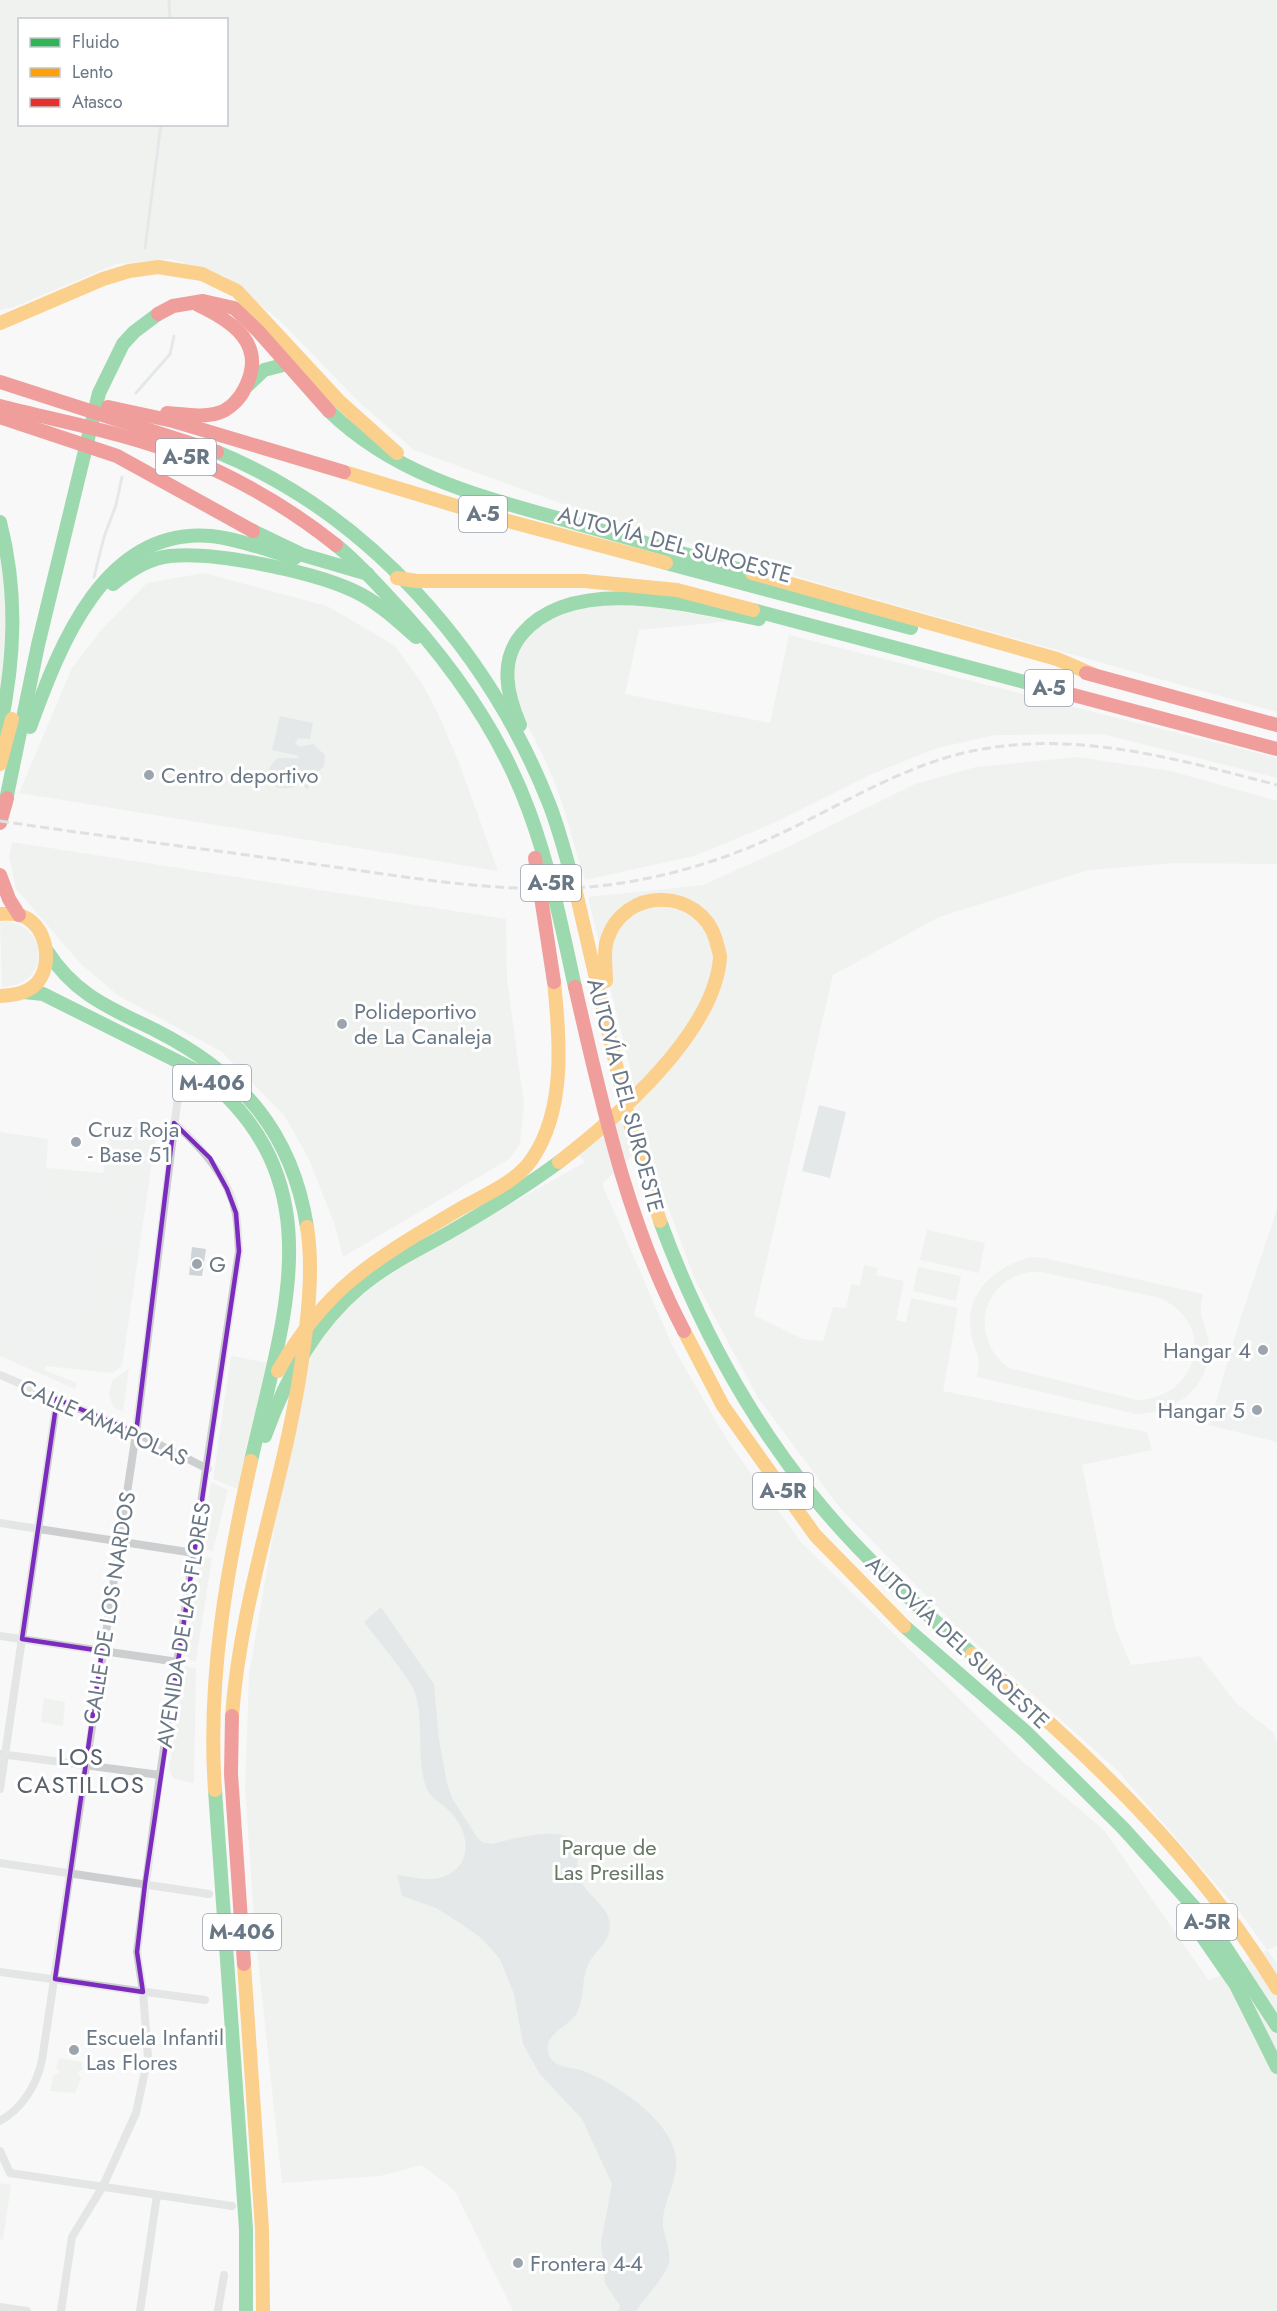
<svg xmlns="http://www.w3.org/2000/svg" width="1277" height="2311" viewBox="0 0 1277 2311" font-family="Jost,sans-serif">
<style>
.built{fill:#e7e8e9}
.green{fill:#e7eae6;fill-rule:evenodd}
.water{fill:#cfd4d8}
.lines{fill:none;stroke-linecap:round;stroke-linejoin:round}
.stream{stroke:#cfd4d8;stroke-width:3}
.street{stroke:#cdcecf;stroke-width:8}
.fast{stroke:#30b455;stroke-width:14}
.slow{stroke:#ff9f0a;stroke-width:14}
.jam{stroke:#e5322d;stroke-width:14}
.rail{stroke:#c2c3c5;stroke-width:3;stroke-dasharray:9 4.5;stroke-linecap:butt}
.marked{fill:none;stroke:#7b2cbf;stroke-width:4.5;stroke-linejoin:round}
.poi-dot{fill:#9ca5ae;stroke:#fff;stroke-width:2}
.labels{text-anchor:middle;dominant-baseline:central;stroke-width:6;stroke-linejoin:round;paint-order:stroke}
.shield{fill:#fff;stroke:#97a0aa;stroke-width:1.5}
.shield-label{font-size:21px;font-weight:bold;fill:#6a7886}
.street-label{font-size:22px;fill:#6a7886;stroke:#fff}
.poi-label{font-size:22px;fill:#6a7886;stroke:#fff;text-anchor:start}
.park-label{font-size:22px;fill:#677865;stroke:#fff}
.neighbourhood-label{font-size:24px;letter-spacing:1.5px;fill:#58616b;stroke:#fff}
</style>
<rect width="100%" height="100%" fill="#f8f8f8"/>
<g class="built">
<path d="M111,1127L157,1128L122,1366L0,1350V1132L48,1139L46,1168L103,1173Z"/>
<path d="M1277,1209V1442L1209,1425L1240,1320Z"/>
</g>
<g class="green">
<path d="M0,0H1277V712L828,586L560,503L414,450L361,404L281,322L225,276L171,259L116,264L14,307L0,310ZM20,20H226V124H20Z"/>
<path d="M0,550L9,612L0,709Z"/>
<path d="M204,573L327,606L394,645L420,680L438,713L460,765L498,871L19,793L72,668L101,630L147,583Z"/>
<path d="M592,605L651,606L734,621L639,630L625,694L770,723L789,635L1277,758V778L1102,734L996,735L937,748L870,775L774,823L694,856L585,880C573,844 565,806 550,771C539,744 522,719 514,691C505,657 528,628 556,613C566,608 581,607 592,605Z"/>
<path d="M1078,757L1171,771L1277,801V864L1174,863L1089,870L939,917L833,975L754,1315L803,1339L823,1341L833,1307L846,1308L851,1284L860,1286L864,1265L878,1268L876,1275L904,1281L896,1320L906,1322L911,1298L958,1308L943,1391L1147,1432L1152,1450L1082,1465L1115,1627L1131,1665L1200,1656L1236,1703L1274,1733L1277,1745V1946L1267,1950L1277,1963V2311H513L455,2191L422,2165L380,2176L282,2183L255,1932L245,1789L249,1675L274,1529L310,1353L353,1299L429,1250L585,1162L579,1155L637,1097L588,897L703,885L792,845L915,784L976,767ZM649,1140L656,1175L695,1280L758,1398L841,1509L952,1622L1118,1771L1239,1911L1267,1950L1209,1981L1104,1830L1022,1761L800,1541L727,1440L673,1347L602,1184Z"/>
<path d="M12,842L506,919L507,979L524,1104L520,1144L509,1159L343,1257L334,1223L308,1157L284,1115L222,1052L119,996L82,965L16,889L9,857Z"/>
<path d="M6,921C52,928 49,986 2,987L0,922Z"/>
<path d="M110,1153L137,1156L131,1211L103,1207Z"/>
<path d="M50,1171L103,1178L100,1203L47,1196Z"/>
<path d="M927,1230L985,1243L979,1273L920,1260Z"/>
<path d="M97,1248L125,1252L118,1307L89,1303Z"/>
<path d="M1031,1257L1044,1258L1203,1294C1197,1321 1204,1315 1208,1338C1215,1384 1178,1413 1136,1414L977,1377C982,1353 975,1355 971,1333C964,1292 996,1266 1031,1257ZM1030,1272H1041L1156,1297C1218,1319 1201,1398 1137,1400L1009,1368C969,1339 980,1281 1030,1272Z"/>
<path d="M918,1267L961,1276L956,1301L913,1291Z"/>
<path d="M88,1306L116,1310L109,1358L81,1353Z"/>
<path d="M0,1350L122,1366L112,1373L46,1366L44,1370L77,1383L75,1389L0,1356Z"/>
<path d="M231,1356L269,1363L247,1444L238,1489L213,1479Z"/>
<path d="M129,1368L123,1412L113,1407L109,1394L112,1381Z"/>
<path d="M211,1482L228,1490L213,1551L202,1549Z"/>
<path d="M201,1556L212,1558L196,1661L186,1660Z"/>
<path d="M185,1666L196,1668L194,1783L174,1779L169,1770Z"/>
<path d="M44,1698L65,1702L63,1726L41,1722Z"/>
<path d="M59,2058L82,2062V2070L77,2072L81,2078L75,2093L50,2091L53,2076L60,2072L56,2067Z"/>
<path d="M0,2183L11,2185L3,2240L0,2239Z"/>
</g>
<g class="water">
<path d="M280,716L313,723L310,739L298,738L295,743L300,747L313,744L325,755L324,766L310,780L308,790L301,784C274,798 255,777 278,758H297L299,756L272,750Z"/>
<path d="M819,1105L846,1112L830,1178L802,1171Z"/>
<path d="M192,1247L206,1249L202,1276L189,1275Z"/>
<path d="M381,1607L434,1684L439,1740L447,1783L452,1798L477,1837L482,1842L492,1844C508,1840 571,1822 576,1846C580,1861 573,1869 583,1885C592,1899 610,1908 610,1926C610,1943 594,1951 588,1965C580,1982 586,2002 574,2017C566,2027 544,2035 548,2052C553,2070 573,2066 586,2072C618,2085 670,2120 676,2156C679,2179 665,2197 663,2218C661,2232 672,2249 669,2263C667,2275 644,2298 636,2311H618L620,2306L605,2283L601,2242L612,2184L582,2119L539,2073L523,2044L514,1994L500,1959L481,1938L460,1923L436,1908L402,1896L397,1875C408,1876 422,1880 434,1879C470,1874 474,1839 452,1814C440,1799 429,1802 424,1780C417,1752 424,1720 415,1693C411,1679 374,1636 364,1622Z"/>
</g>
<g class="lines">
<g class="stream">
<path d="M169,0L170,20"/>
<path d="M145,248L161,124"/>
<path d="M136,393L170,354L174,336"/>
<path d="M94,577L104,537L116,505L122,477"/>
</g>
<g class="street">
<path d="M0,1375L136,1433L208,1469"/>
<path d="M0,1523L194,1553"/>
<path d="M0,1636L178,1662"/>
<path d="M0,1754L160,1775"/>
<path d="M0,1789L57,1399"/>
<path d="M0,1863L209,1894"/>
<path d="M0,1972L205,2000"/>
<path d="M0,2121C23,2108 37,2084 42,2060L136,1433L180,1080"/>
<path d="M0,2151L10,2173L232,2206"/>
<path d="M0,2307L27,2311"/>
<path d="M61,2311L72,2237L103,2186L136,2113L148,2057L143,1992L137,1952L160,1775L239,1251C238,1239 238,1226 236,1214C229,1177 201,1147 174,1123"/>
<path d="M140,2311L157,2195"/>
<path d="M218,2311L224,2275"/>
</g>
<g class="fast">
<path d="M247,386L264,370L287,364"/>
<path d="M329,411C397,477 483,497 571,522C631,539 692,556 752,573"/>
<path d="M217,452C369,514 488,651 548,801C560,830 567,862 576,892"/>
<path d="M0,522C18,592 15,659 0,729"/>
<path d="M253,531L303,555L368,574"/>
<path d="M336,545C355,560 371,578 388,596C448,659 499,729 529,811C550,868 562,928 575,987"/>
<path d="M666,563L911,628"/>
<path d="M113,584C129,571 149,558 170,556C216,551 322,573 362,595C382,606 399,622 416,637"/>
<path d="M753,610L1047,688"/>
<path d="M520,725C507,695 499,661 522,634C574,573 691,606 759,619"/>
<path d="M30,727C60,645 104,527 211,536C239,539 267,550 295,558"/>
<path d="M5,805L38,645L99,393L123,344L134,332L158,314"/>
<path d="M47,951C75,995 110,1008 155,1030C240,1073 292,1131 307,1227"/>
<path d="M24,992L43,994L199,1072C338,1180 283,1317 251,1461"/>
<path d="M660,1221C696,1319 746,1413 811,1494C858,1553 915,1604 972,1654"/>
<path d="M265,1436C285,1380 313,1327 359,1288C386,1265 418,1250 448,1233C486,1211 524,1188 559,1162"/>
<path d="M904,1626L1026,1732L1123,1828L1213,1928L1277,2026"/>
<path d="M215,1790L246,2229V2311"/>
<path d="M1184,1910L1236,1985L1277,2067"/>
</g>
<g class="slow">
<path d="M0,323L103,279L129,271L158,267L202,274L237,291L340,402L397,453"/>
<path d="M344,472L493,517L666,563"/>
<path d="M752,573L1057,659L1094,675"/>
<path d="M397,578L417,581H584L677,590L753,610"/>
<path d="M0,764L12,719"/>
<path d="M576,892L628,1117L660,1221"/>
<path d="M0,914C6,914 13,913 19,915C47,922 55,966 35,985C25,994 13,995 0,996"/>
<path d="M559,1162C616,1118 714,1034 720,958C720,952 717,946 716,940C700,887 624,886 607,940C603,951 606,969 606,981"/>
<path d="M684,1331L723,1406L815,1535L904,1626"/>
<path d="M278,1371C326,1286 377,1258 458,1210C482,1196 516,1183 532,1159C566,1110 560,1038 554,982"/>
<path d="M972,1654C1090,1756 1195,1854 1277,1988"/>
<path d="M232,1716C241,1590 289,1470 304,1345C309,1306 313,1265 307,1227"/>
<path d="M215,1790C207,1679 227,1569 251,1461"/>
<path d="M244,1964L262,2229L263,2311"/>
</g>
<g class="jam">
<path d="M158,314L173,306L203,301L234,308L258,331L329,411"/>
<path d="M0,382L217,452"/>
<path d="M0,406C62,422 127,433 186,457C239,479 291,509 336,545"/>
<path d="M108,407L173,421L344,472"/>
<path d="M167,413C183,414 202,418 218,413C229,410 240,399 245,388C267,345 234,322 198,305"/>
<path d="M0,417L117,456L253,531"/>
<path d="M1086,673L1277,725"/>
<path d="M1047,688L1277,749"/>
<path d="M0,823L7,798"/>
<path d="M535,858L554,982"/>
<path d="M0,875L9,899L19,915"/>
<path d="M575,987C602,1104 627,1223 684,1331"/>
<path d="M232,1716L231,1774L244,1964"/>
</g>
<path class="rail" d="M0,821C107,837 213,850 320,865C409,877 499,894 589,887C645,882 703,867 755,845C824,816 886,773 959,754C1067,727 1173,758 1277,785"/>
</g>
<path d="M0 0H1277V2311H0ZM174,1123L210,1158L227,1189L236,1213L239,1251L145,1884L137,1952L143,1992L55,1979L102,1651L22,1639L57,1399L136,1433Z" fill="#f8f8f8" fill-opacity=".55" fill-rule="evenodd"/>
<path class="marked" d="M174,1123L210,1158L227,1189L236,1213L239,1251L145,1884L137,1952L143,1992L55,1979L102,1651L22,1639L57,1399L136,1433Z"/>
<g class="poi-dot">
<circle cx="149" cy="775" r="6"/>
<circle cx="342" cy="1024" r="6"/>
<circle cx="76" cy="1142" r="6"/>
<circle cx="197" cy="1264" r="6"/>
<circle cx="1263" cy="1350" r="6"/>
<circle cx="1257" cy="1410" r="6"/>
<circle cx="74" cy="2050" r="6"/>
<circle cx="518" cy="2263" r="6"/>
</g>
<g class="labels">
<g class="shield">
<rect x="156" y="439" width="60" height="36" rx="4.5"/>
<rect x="459" y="496" width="48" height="36" rx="4.5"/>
<rect x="1025" y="670" width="48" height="36" rx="4.5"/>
<rect x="521" y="865" width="60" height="36" rx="4.5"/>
<rect x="173" y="1065" width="78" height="36" rx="4.5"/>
<rect x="753" y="1473" width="60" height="36" rx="4.5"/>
<rect x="1177" y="1904" width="60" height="36" rx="4.5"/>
<rect x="203" y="1914" width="78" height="36" rx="4.5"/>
</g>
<g class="shield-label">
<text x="186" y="457">A-5R</text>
<text x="483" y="514">A-5</text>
<text x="1049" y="688">A-5</text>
<text x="551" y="883">A-5R</text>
<text x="212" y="1083">M-406</text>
<text x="783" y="1491">A-5R</text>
<text x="1207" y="1922">A-5R</text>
<text x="242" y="1932">M-406</text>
</g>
<g class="street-label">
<text transform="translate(675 544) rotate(15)">AUTOVÍA DEL SUROESTE</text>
<text transform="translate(626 1095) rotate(75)">AUTOVÍA DEL SUROESTE</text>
<text transform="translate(104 1422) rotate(24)">CALLE AMAPOLAS</text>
<text transform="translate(109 1608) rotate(-81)">CALLE DE LOS NARDOS</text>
<text transform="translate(183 1625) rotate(-81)">AVENIDA DE LAS FLORES</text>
<text transform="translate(958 1642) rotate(43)">AUTOVÍA DEL SUROESTE</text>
</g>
<g class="poi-label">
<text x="161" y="775">Centro deportivo</text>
<text x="354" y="1011">Polideportivo<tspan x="354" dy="25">de La Canaleja</tspan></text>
<text x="88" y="1129">Cruz Roja<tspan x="88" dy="25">- Base 51</tspan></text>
<text x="209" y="1264">G</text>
<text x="1251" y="1350" text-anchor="end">Hangar 4</text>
<text x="1245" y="1410" text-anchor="end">Hangar 5</text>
<text x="86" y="2037">Escuela Infantil<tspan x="86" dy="25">Las Flores</tspan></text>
<text x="530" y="2263">Frontera 4-4</text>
</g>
<g class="park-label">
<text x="609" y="1847">Parque de<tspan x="609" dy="25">Las Presillas</tspan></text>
</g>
<g class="neighbourhood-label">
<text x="81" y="1756">LOS<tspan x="81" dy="28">CASTILLOS</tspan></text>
</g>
</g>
<rect x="18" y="18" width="210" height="108" fill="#ffffff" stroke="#c3c9cf" stroke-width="1.5"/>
<rect x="30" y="38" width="30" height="9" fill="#30b455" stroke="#c3c9cf" stroke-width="1.5"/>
<text x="72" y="48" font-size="18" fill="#6a7886">Fluido</text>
<rect x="30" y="68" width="30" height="9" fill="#ff9f0a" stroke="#c3c9cf" stroke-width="1.5"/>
<text x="72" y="78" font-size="18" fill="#6a7886">Lento</text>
<rect x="30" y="98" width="30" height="9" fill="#e5322d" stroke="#c3c9cf" stroke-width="1.5"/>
<text x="72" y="108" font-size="18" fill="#6a7886">Atasco</text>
</svg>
